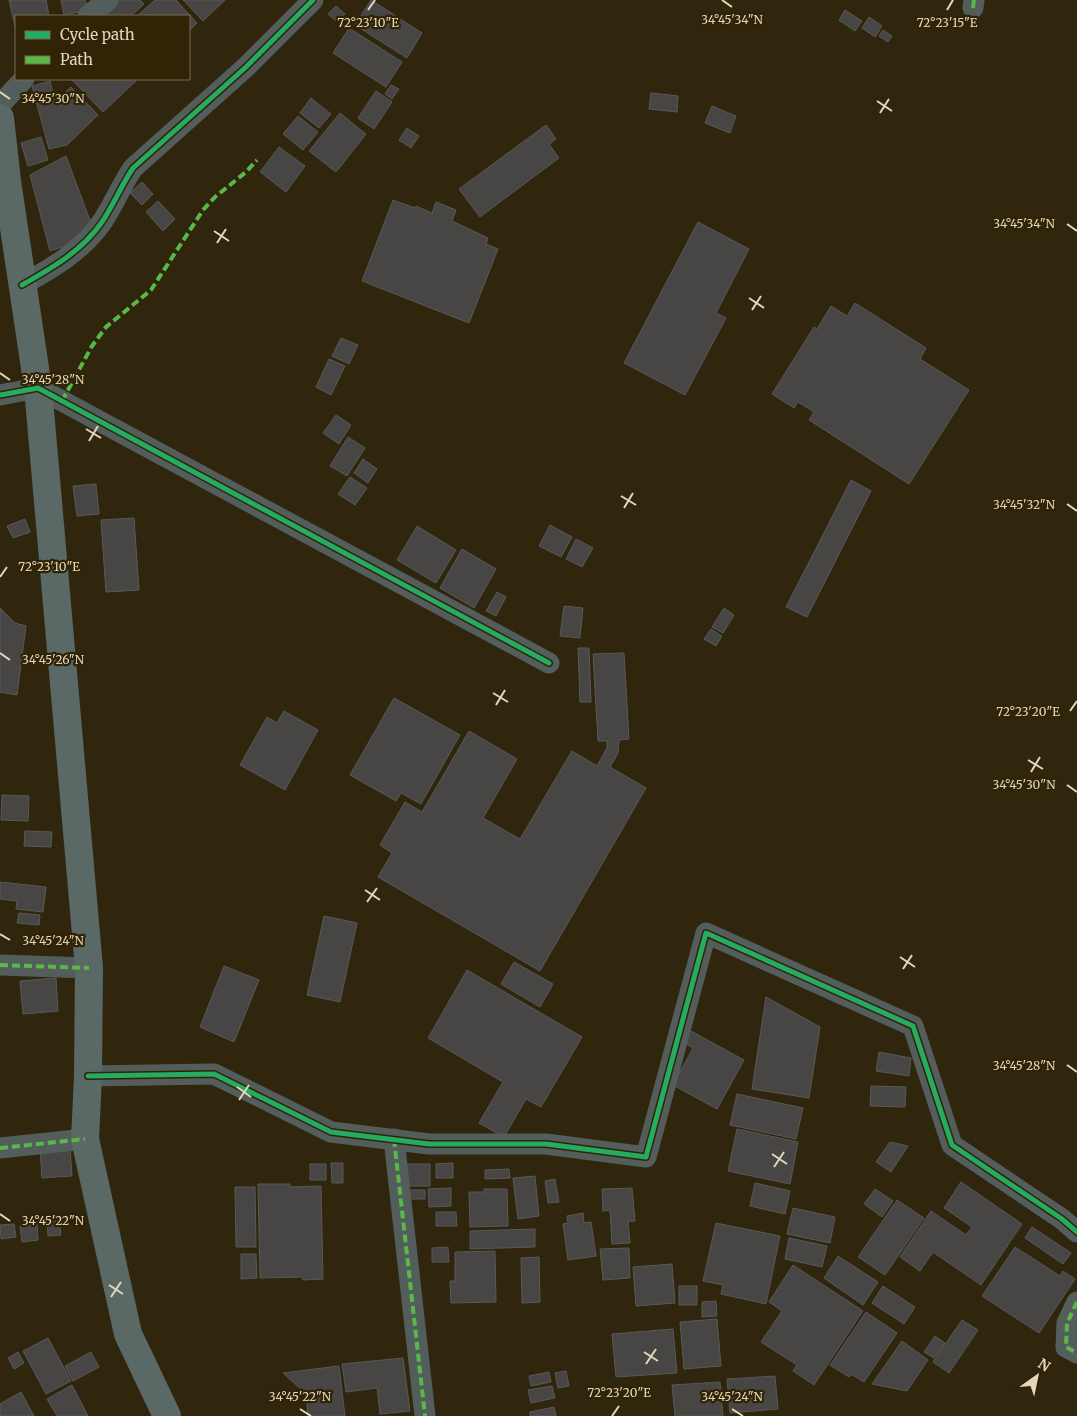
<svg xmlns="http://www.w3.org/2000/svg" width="1077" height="1416" viewBox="0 0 1077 1416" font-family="Merriweather,serif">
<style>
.building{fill:#474644;stroke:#595957}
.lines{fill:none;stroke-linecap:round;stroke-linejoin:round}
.minor{stroke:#535e5c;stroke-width:21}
.secondary{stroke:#5a6866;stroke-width:28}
.quiet{stroke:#58b947;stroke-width:4;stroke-dasharray:8 4;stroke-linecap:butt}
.cycleway-casing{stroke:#302306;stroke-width:8}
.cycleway{stroke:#26ab63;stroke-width:5}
.ticks{fill:none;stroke:#e4d6bb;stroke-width:2}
.ticks-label{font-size:12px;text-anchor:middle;fill:#e4d6bb;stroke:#302306;stroke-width:4.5;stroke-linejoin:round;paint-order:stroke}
</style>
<rect width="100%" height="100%" fill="#30260e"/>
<g class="building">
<path d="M9,0H46L49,16H16V31Z"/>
<path d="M61,0H85L88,10L64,15Z"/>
<path d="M120,0H140L144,4L131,16H103Z"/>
<path d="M155,0H176L197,23L189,31V16H137Z"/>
<path d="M183,0H225L203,21Z"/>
<path d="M371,0L422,33L407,58L355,25Z"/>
<path d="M336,6L345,14L337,22L328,14Z"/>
<path d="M845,10L862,21L855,31L839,20Z"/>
<path d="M869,17L882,26L875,37L862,28Z"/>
<path d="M349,28L402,62L386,87L333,53Z"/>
<path d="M883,30L892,36L888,42L879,36Z"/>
<path d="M71,79H138L103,112Z"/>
<path d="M50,81L55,102L71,87L98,115L67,145L49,149L32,86Z"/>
<path d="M391,85L399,89L392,99L385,94Z"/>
<path d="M376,91L392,102L374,129L358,118Z"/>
<path d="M651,93L678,96L677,112L649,109Z"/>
<path d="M311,98L331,114L319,128L300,113Z"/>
<path d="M712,106L736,116L730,133L705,123Z"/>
<path d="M340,113L366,134L336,172L309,151Z"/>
<path d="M298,116L318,132L303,150L283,134Z"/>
<path d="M546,125L556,139L549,144L559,158L480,217L459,189Z"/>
<path d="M407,128L419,136L411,148L399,140Z"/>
<path d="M41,137L48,160L28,166L21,143Z"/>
<path d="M279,147L305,166L286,192L260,172Z"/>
<path d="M66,156L91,223L74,243L50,251L30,175Z"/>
<path d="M142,182L153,194L142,205L130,193Z"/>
<path d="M393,200L415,208L416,206L432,213L436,202L456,210L452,221L488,238L486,244L498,249L469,323L362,281Z"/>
<path d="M158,201L175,219L163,231L146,212Z"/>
<path d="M698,222L749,249L716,313L726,318L685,395L624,363Z"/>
<path d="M855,303L926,348L920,359L969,390L909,484L809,420L814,412L798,402L794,408L772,394L814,327L817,329L831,306L847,316Z"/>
<path d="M341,338L358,345L349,364L332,356Z"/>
<path d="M329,359L345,366L331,395L316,387Z"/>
<path d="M336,415L351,425L339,444L323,433Z"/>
<path d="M348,437L365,448L347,476L330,466Z"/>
<path d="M363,459L377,469L368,483L354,473Z"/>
<path d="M350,477L367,488L355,505L338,494Z"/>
<path d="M851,480L871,491L807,617L786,607Z"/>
<path d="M96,484L99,514L77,516L73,486Z"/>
<path d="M134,518L139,590L106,592L101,520Z"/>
<path d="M25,519L30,532L13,538L7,526Z"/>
<path d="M550,525L572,537L561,557L539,546Z"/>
<path d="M417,526L456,550L436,583L397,560Z"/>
<path d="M576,539L593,548L582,567L566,559Z"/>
<path d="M462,549L496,569L474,608L440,588Z"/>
<path d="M497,592L506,597L496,616L486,611Z"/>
<path d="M564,606L583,608L580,638L560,636Z"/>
<path d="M0,608L15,623L26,626L17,695L0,692Z"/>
<path d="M724,608L734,615L723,633L712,627Z"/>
<path d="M711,629L722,636L716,646L704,639Z"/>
<path d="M578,648H589L591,702H580Z"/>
<path d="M624,653L629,739L619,740L618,753L610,767L646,788L540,971L378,877L392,853L380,845L405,802L422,812L469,731L517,759L483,818L520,839L572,751L597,766L607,748V741H598L593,654Z"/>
<path d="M394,698L460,735L421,804L401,793L396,801L350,775Z"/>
<path d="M284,711L318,730L285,790L240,765L267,717L277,723Z"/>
<path d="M2,795L29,796L28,821L1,820Z"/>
<path d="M25,831L52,832L51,847L24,846Z"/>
<path d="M0,882L46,887L43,912L16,909L17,901L0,899Z"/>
<path d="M19,913L40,915L39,925L17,923Z"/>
<path d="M324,916L357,923L340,1002L307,995Z"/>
<path d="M514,962L553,984L540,1007L501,984Z"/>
<path d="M224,966L259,980L234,1042L200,1027Z"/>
<path d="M467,970L582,1037L541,1107L526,1099L504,1137L479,1123L503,1082L428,1038Z"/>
<path d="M56,978L58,1011L23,1014L20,981Z"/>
<path d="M766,997L820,1027L809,1098L752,1089Z"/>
<path d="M689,1030L744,1060L717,1109L673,1085L693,1048L683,1042Z"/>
<path d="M879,1052L911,1058L909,1076L876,1071Z"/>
<path d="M871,1086L906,1087L905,1107L870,1106Z"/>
<path d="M737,1094L803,1108L796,1139L730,1125Z"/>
<path d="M737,1129L798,1142L790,1184L728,1171Z"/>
<path d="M890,1142L908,1146L891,1172L876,1162Z"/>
<path d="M70,1146L72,1176L42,1178L40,1149Z"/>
<path d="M331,1163H343V1183H332Z"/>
<path d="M453,1163V1178H436V1164Z"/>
<rect x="310" y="1164" width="16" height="16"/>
<rect x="400" y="1164" width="30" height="22"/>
<path d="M509,1169L510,1178L485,1179V1170Z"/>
<path d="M535,1176L539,1216L518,1219L513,1178Z"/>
<path d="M555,1179L559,1202L548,1203L545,1181Z"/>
<path d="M961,1182L1022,1224L981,1285L933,1252L920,1271L900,1257L931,1211L966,1235L972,1227L944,1208Z"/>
<path d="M755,1183L790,1191L785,1214L750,1206Z"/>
<path d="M258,1184H290V1187L321,1186L323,1279L303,1280L302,1277L260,1278Z"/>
<path d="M235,1187H255L256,1247H236Z"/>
<path d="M451,1188V1206L429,1207L428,1189Z"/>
<path d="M632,1188L635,1221H628L630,1243L612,1244L610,1210L603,1211L602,1189Z"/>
<path d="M484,1189H507L508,1226L470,1227L469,1192H484Z"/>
<path d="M875,1189L893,1201L882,1217L864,1204Z"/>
<rect x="405" y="1190" width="20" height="9"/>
<path d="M897,1200L924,1218L885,1275L858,1257Z"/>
<path d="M793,1208L835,1217L830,1243L787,1234Z"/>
<path d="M436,1212H456L457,1226H436Z"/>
<path d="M583,1213L584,1223L591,1222L596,1256L568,1260L563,1224L568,1223L567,1216Z"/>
<path d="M59,1221L61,1235L48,1236L47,1222Z"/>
<path d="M716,1223L780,1236L766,1304L721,1294L723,1285L703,1281Z"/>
<path d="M14,1224L16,1237L1,1239L0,1225Z"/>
<path d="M37,1224L38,1240L22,1242L20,1226Z"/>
<path d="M1032,1227L1071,1253L1063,1264L1025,1238Z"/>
<path d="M535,1229V1247L470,1249V1231Z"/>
<path d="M789,1238L827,1246L822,1267L785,1259Z"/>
<path d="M448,1247L449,1262H432V1248Z"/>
<path d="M1015,1247L1060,1276L1063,1271L1075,1279L1039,1333L982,1296Z"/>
<path d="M629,1248L630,1278L603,1280L600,1249Z"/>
<path d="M495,1251L496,1302L451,1303L450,1281H455V1252Z"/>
<path d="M241,1254H256L257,1278L241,1279Z"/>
<path d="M838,1256L878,1282L863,1305L824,1278Z"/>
<path d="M539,1257L540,1302L522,1303L521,1258Z"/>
<path d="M672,1264L675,1303L636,1306L633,1267Z"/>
<path d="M793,1265L863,1311L814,1385L793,1371L797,1365L761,1342L782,1311L769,1302Z"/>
<rect x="679" y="1286" width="18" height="19"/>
<path d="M883,1286L915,1307L904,1324L872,1303Z"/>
<path d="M716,1301L717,1316L702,1317V1302Z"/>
<path d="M866,1312L897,1333L864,1382L851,1374L849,1377L830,1365Z"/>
<path d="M717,1319L721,1366L684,1369L680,1322Z"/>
<path d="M962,1320L978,1330L949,1373L933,1362Z"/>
<path d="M673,1329L677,1373L616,1377L612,1334Z"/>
<path d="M935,1336L945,1343L934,1358L924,1352Z"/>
<path d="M48,1338L71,1381L46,1394L23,1351Z"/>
<path d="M902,1341L928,1360L907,1391L872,1384Z"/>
<path d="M18,1352L24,1363L14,1369L8,1358Z"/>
<path d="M91,1352L99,1367L73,1381L65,1366Z"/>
<path d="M403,1358L410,1411L380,1414L377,1388L346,1392L342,1364Z"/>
<path d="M339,1366L345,1416H308L306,1394L283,1373Z"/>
<path d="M566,1371L569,1386L558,1388L555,1373Z"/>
<path d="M549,1372L551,1382L531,1386L529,1376Z"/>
<path d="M775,1376L778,1409L730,1413L727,1379Z"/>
<path d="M720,1382L723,1416H675L672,1385Z"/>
<path d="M72,1385L88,1416H57L47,1399Z"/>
<path d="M552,1386L555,1398L531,1403L528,1390Z"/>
<path d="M21,1392L34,1416H0V1404Z"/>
<path d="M554,1407L556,1416H530V1412Z"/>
</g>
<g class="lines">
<g class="minor">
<path d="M973,8L974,0"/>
<path d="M88,16L108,0"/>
<path d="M0,105L24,79"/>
<path d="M22,285C52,268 82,251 102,222C114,204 121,186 133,168L246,67L313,0"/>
<path d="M0,395L38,388L549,663"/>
<path d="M0,965L89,968"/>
<path d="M88,1076L214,1074L331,1132L429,1144H546L646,1157L706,933L913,1026L952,1145L1062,1219L1077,1232"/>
<path d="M394,1139L425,1416"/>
<path d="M0,1148L85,1139"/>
<path d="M1077,1302L1067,1323L1066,1347L1077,1353"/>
</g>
<path class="secondary" d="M0,118L7,181L38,388L89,968L88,1076L85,1139L128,1334L167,1416"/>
<g class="quiet">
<path d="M973,8L974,0"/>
<path d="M62,401L92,346L106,327L151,290L203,210L215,197L246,172L257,160"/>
<path d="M0,965L89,968"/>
<path d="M394,1139L425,1416"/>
<path d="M0,1148L85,1139"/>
<path d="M1077,1302L1067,1323L1066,1347L1077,1353"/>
</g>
<g class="cycleway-casing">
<g id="cycleway">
<path d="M22,285C52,268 82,251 102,222C114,204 121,186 133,168L246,67L313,0"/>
<path d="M0,395L38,388L549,663"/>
<path d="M88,1076L214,1074L331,1132L429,1144H546L646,1157L706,933L913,1026L952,1145L1062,1219L1077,1232"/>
</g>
</g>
<use href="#cycleway" class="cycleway"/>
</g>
<path class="ticks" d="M722,0L732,7M368,10L375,0M947,10L953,0M0,92L10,99M877,101L892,111M880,113L889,99M1067,224L1077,231M214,231L229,241M217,243L226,229M749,298L764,308M752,310L761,296M0,373L10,380M86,429L101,438M89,441L98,426M621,496L636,505M1067,504L1077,511M624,508L633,493M0,577L7,567M0,653L10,660M493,693L508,702M496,705L505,690M1070,711L1077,701M1028,760L1043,769M1031,772L1040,757M1067,785L1077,792M365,890L380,900M367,902L377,888M0,934L10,940M900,957L915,967M903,969L912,955M1067,1065L1077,1072M237,1087L251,1097M239,1100L249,1085M772,1154L787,1164M774,1167L784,1152M0,1214L10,1221M109,1285L123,1294M111,1297L121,1282M644,1352L658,1361M646,1364L656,1349M300,1409L311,1416M732,1409L743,1416M612,1416L619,1406"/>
<g class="ticks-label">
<text x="732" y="24">34°45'34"N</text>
<text x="368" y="27">72°23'10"E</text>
<text x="947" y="27">72°23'15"E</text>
<text x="53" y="103">34°45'30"N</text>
<text x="1024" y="228">34°45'34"N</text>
<text x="53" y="384">34°45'28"N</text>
<text x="1024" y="509">34°45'32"N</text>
<text x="49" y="571">72°23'10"E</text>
<text x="53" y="664">34°45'26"N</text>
<text x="1028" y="716">72°23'20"E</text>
<text x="1024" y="789">34°45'30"N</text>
<text x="53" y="945">34°45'24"N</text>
<text x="1024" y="1070">34°45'28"N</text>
<text x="53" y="1225">34°45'22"N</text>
<text x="619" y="1397">72°23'20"E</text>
<text x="300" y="1401">34°45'22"N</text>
<text x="732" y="1401">34°45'24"N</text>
</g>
<rect x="15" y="15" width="175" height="65" fill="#302306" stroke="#786b4e"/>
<rect x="25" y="31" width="25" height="8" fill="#26ab63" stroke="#786b4e"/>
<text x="60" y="40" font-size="15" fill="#e4d6bb">Cycle path</text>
<rect x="25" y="56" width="25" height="8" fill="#58b947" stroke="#786b4e"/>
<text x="60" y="65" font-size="15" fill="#e4d6bb">Path</text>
<g transform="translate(1037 1376) rotate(33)" stroke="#302306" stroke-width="4" paint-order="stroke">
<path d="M0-4L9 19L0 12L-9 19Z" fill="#e4d6bb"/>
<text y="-8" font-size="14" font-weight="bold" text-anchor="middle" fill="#e4d6bb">N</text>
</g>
</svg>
